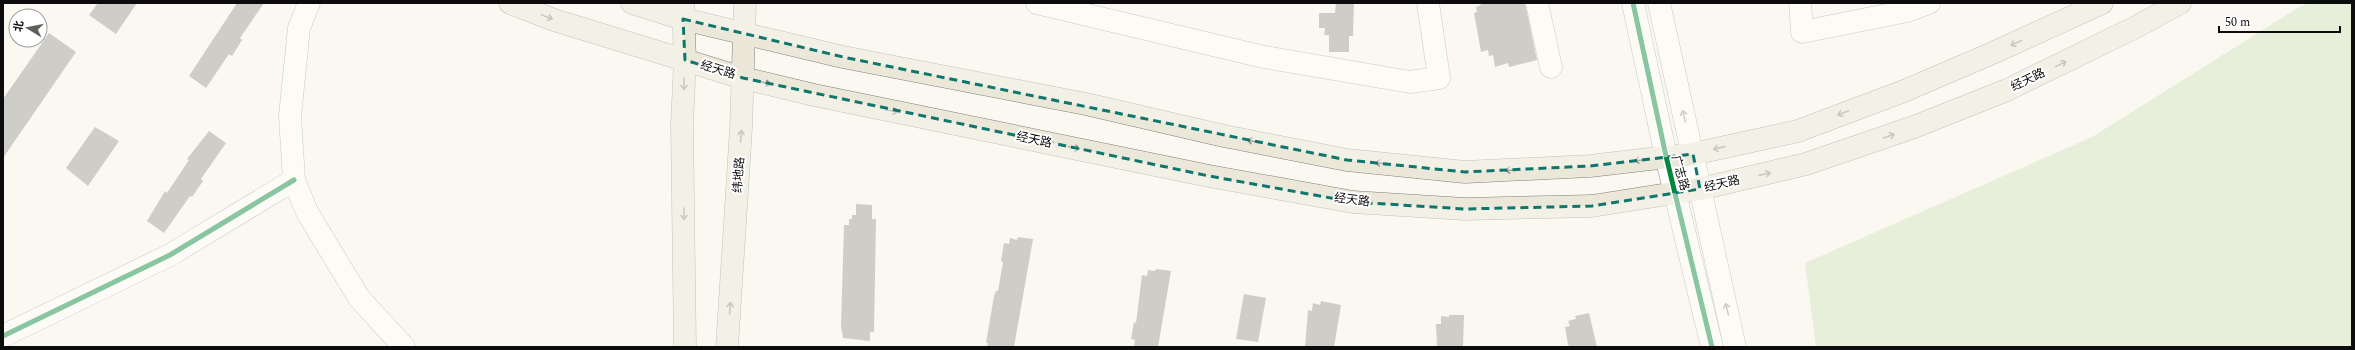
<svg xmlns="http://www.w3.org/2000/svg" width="2355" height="350" viewBox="0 0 2355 350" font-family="Spectral,'Noto Sans SC',serif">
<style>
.forest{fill:#d1e5c0}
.building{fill:#9c9a96}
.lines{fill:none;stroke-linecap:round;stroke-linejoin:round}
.minor-casing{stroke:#93928f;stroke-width:23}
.major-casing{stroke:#80807c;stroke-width:23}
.minor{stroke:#fefefd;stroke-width:22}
.major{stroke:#ebe8d9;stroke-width:22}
.cycleway-casing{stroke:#fff;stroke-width:8}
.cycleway{stroke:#00873e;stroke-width:5}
.oneway{stroke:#929087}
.oneway2{stroke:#9d9d9d}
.marked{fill:none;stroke:#0f766e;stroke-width:3;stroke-dasharray:8 5;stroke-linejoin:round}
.labels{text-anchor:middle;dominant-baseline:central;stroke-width:4;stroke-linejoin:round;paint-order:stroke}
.street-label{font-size:12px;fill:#0c0c0c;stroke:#fff}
</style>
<rect width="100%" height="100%" fill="#faf8f0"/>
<path class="forest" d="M2310,3H2352V347H1816L1805,263L2092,137L2299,7Z"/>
<g class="building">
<path d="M98,3H137L116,34L89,15Z"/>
<path d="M237,3H264L240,38L242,40L232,56L229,54L206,88L189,76Z"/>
<path d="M1336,3L1354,4L1353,36H1349V52H1329V35H1324L1325,28H1319V13H1335Z"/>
<path d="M1480,3H1525L1537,60L1509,67L1508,63L1495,67L1493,55L1489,56L1488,50L1481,52L1474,13L1477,12L1476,7L1481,5Z"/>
<path d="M49,33L76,52L3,158V99Z"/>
<path d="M95,127L119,141L88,186L66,168Z"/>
<path d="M209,131L226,143L201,179L203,181L192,197L190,196L164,233L147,221L165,191L167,193L189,160L187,159Z"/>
<path d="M856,204L872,205V219H876L874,332H870V341L843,338L841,326L844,225H849V219H852V215H856Z"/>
<path d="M1018,237L1033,239L1014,347H987L988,343H986L994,296L996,291H998L1003,262L1001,261L1004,243L1009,244L1010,238L1017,240Z"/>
<path d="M1156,269L1171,271L1158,347H1134L1135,340L1131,339L1134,322L1136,323L1142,275L1147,276L1148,270L1155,271Z"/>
<path d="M1244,294L1266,298L1258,342L1236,339Z"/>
<path d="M1321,301L1341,305L1334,347H1305L1308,310L1312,311L1313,303L1320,305Z"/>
<path d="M1589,313L1597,347H1571L1568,345L1565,327L1570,326L1568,321L1576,319L1575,316Z"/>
<path d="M1449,315H1464L1463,347H1437L1436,324H1441V316L1449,317Z"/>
</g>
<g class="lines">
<g class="minor-casing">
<g id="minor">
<path d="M309,3L299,28L290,116L294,180L307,212L359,298L404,347"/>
<path d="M1037,3L1264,57L1410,82L1439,78L1428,3"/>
<path d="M1537,3L1551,67"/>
<path d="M1633,3L1666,156L1712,347"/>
<path d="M1659,3L1735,347"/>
<path d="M1800,3L1802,32L1907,11L1929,3"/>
<path d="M3,336L170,255L294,180"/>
</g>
</g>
<g class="major-casing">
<g id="major">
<path d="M510,3L554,20L743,78L814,95L1209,176L1353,202L1465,209L1592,206L1700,189L1806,164L1914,127L2007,90L2136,27L2180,3"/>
<path d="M632,3L683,19L843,57L1086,104L1224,136L1347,160L1465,172L1590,166L1693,154L1798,131L1904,91L1995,52L2102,3"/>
<path d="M683,4L685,60L682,124L685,347"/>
<path d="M727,347L741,128L745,3"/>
</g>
</g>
<use href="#minor" class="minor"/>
<use href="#major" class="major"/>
<g class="cycleway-casing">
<g id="cycleway">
<path d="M1633,3L1666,156L1712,347"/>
<path d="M3,336L170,255L294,180"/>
</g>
</g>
<use href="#cycleway" class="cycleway"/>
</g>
<defs><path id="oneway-shaft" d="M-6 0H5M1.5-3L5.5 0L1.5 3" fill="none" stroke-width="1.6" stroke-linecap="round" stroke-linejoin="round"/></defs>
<g class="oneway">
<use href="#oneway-shaft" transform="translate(547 17) rotate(21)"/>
<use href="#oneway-shaft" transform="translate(2016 43) rotate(155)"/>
<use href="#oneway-shaft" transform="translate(2061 64) rotate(-26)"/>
<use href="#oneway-shaft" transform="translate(765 83) rotate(13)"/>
<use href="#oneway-shaft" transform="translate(684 84) rotate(93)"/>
<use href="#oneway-shaft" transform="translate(892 111) rotate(12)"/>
<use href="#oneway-shaft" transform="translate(1843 113) rotate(159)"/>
<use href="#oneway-shaft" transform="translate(741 136) rotate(-86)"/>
<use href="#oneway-shaft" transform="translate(1889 136) rotate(-19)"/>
<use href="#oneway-shaft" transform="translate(1253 141) rotate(-169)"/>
<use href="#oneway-shaft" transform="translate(1074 148) rotate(12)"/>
<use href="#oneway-shaft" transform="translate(1719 148) rotate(167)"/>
<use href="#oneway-shaft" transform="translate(1640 160) rotate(173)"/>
<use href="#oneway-shaft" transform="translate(1381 163) rotate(-174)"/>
<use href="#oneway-shaft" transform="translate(1511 170) rotate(177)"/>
<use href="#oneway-shaft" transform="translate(1765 174) rotate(-13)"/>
<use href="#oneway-shaft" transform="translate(684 214) rotate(89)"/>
<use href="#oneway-shaft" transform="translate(730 308) rotate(-86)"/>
</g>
<g class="oneway2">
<use href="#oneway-shaft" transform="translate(1684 116) rotate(-103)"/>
<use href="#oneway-shaft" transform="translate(1727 309) rotate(-103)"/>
</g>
<path d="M0 0H2355V350H0ZM683,19L843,57L1347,160L1465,172L1590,166L1693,154L1700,189L1592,206L1465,209L1353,202L1209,176L743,78L685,60Z" fill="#faf8f0" fill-opacity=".55" fill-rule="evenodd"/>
<path class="marked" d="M683,19L843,57L1347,160L1465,172L1590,166L1693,154L1700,189L1592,206L1465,209L1353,202L1209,176L743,78L685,60Z"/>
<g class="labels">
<g class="street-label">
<text transform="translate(718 70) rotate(17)">经天路</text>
<text transform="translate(2028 80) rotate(-26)">经天路</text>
<text transform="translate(1034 140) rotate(12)">经天路</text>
<text transform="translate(1680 173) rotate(75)">广志路</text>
<text transform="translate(739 175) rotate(-86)">纬地路</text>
<text transform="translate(1722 184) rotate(-13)">经天路</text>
<text transform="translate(1352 200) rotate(7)">经天路</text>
</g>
</g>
<rect width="2355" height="350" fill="none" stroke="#0c0c0c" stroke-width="8"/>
<g transform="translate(28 28) rotate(280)"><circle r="19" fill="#ffffff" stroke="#9e9e9e"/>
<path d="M0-3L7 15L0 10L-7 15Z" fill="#5f5f5c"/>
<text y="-6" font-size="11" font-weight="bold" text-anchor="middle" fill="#0c0c0c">北</text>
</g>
<path d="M2219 26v6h121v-6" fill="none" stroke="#0c0c0c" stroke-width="2"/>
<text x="2225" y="26" font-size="12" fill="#0c0c0c" stroke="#ffffff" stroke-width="3" paint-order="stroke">50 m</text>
</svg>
